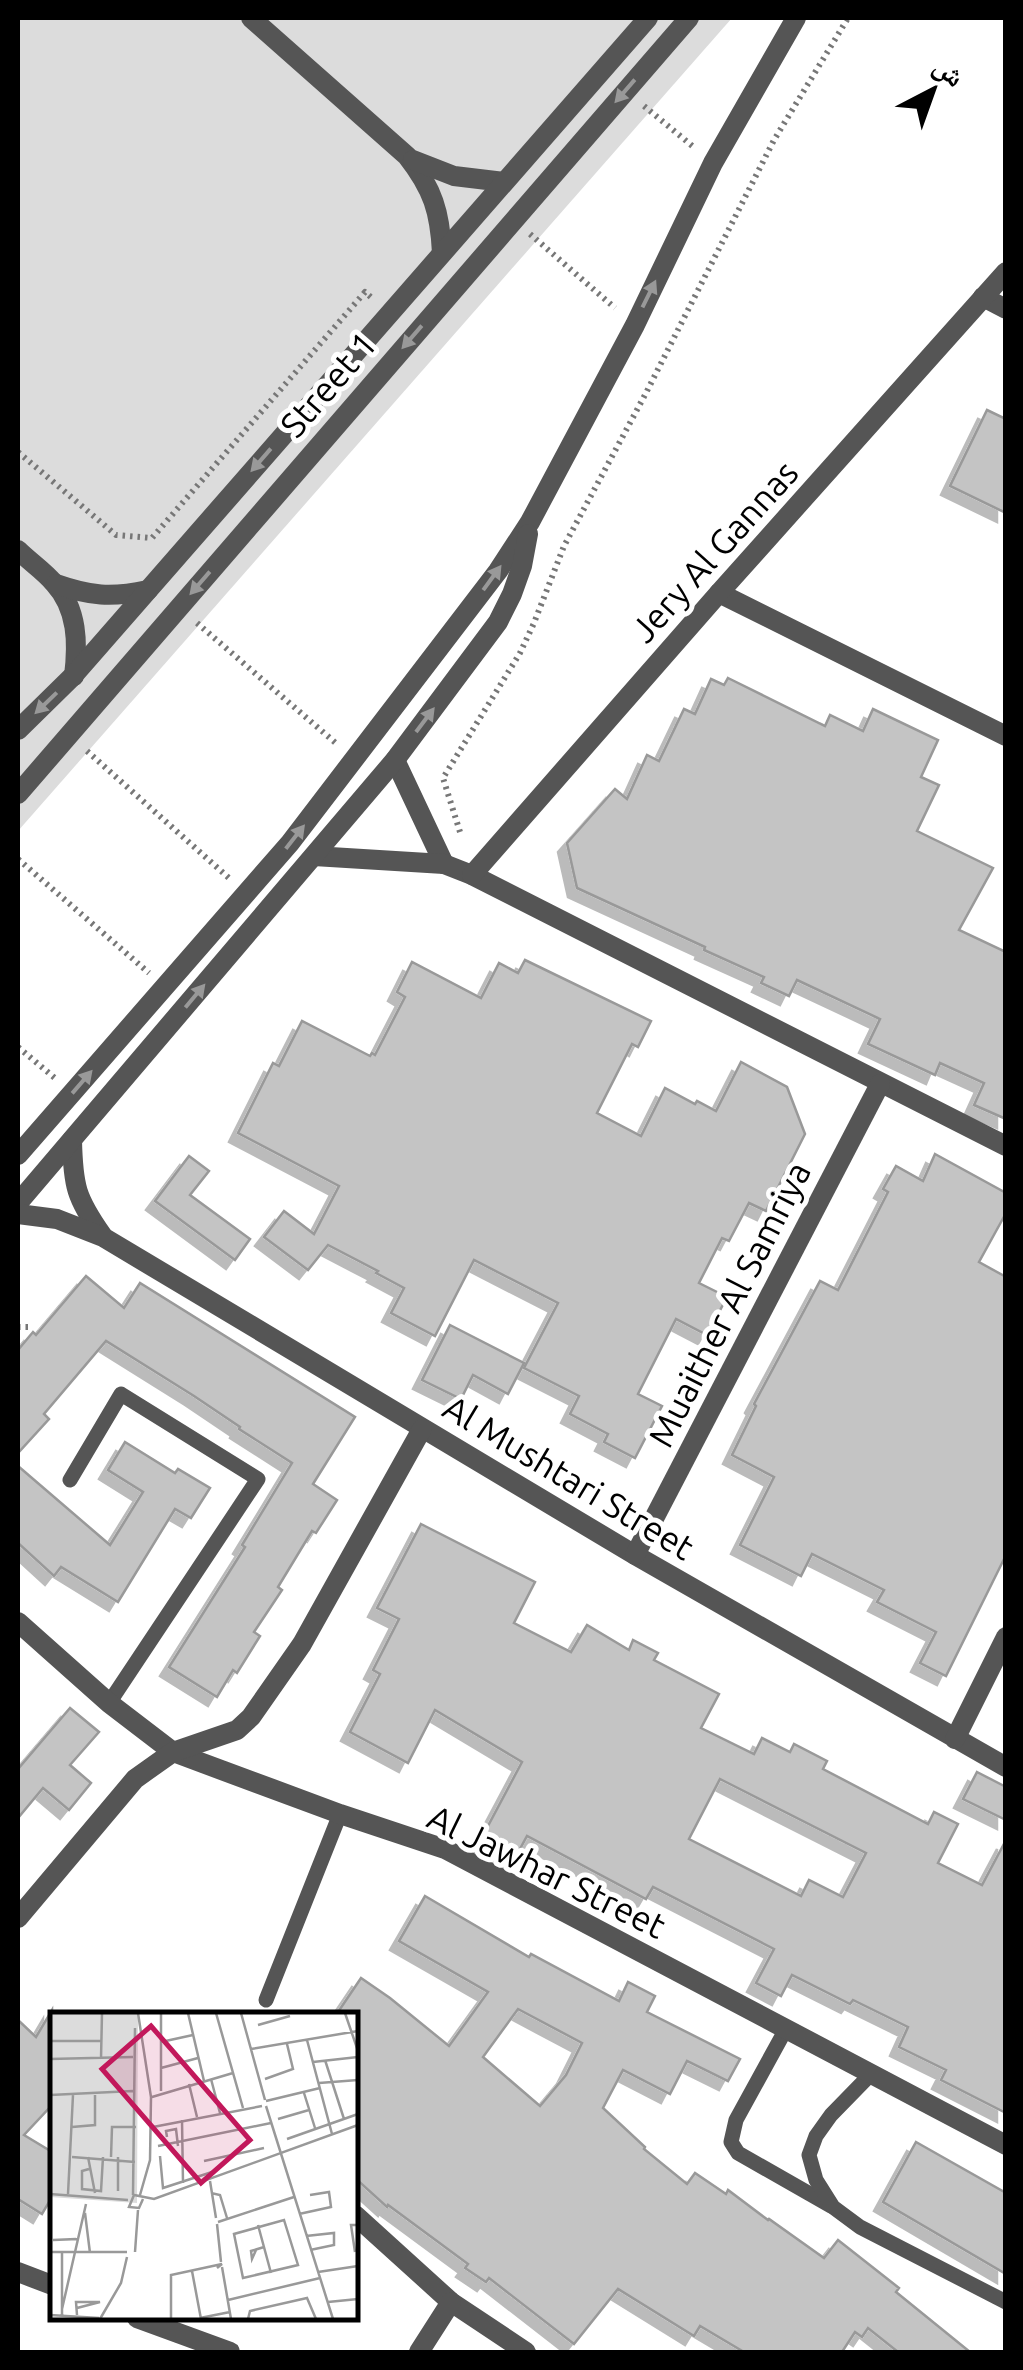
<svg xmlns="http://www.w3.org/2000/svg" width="1023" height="2370" viewBox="0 0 1023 2370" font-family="Ubuntu,'Noto Naskh Arabic',sans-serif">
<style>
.green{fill:#dcdcdc}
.building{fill:#c4c4c4;stroke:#999;stroke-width:2.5;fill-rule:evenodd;filter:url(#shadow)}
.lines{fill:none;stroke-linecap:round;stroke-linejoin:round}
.path{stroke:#777;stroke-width:6;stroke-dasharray:2.5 5;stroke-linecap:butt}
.service{stroke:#555;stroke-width:15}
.minor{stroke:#555;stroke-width:20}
.oneway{fill:#999}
.labels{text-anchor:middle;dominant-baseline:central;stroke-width:10;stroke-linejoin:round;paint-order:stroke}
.street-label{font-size:35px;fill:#000;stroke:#fff}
.inset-road{fill:none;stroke:#999;stroke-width:2.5}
.view{fill:#c2185b;fill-opacity:0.15;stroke:#c2185b;stroke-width:5}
.inset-edge{fill:none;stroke:#000;stroke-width:5}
</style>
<defs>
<filter id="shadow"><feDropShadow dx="-9" dy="9" stdDeviation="0" flood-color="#0004"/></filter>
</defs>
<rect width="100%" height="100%" fill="#fff"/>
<path class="green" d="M18,18H732L18,831Z"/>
<g class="building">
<path d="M987,410L1006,419V513L950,486Z"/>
<path d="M728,678L825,726L830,715L863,731L873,709L938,740L921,777L939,785L917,831L993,868L959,930L1006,952V1119L974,1105L984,1083L940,1063L935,1075L868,1044L880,1019L797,980L789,996L761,983L764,977L704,950L705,947L577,888L567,843L615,789L627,799L647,755L659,761L684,709L695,714L711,679L724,685Z"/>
<path d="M525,960L651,1021L638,1047L632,1044L597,1113L641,1136L665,1088L695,1104L697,1101L716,1111L741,1062L787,1087L805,1134L766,1211L749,1203L729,1241L722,1238L699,1283L727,1297L707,1335L676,1319L638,1394L662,1406L635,1458L604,1442L608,1434L570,1414L579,1396L524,1368L558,1303L474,1260L435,1336L391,1313L404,1288L376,1273L378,1271L328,1245L308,1270L264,1237L284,1211L314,1234L339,1186L238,1133L273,1063L279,1066L302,1021L370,1056L372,1053L375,1055L405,997L397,992L412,962L481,998L499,963L518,973Z"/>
<path d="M935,1154L1006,1193V1213L979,1262L1006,1277V1555L946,1676L920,1663L936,1632L877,1602L884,1590L812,1554L801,1576L740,1545L774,1477L732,1455L756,1406L754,1404L820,1281L838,1290L888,1192L883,1189L896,1166L923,1181Z"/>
<path d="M189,1156L209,1171L190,1195L250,1239L235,1260L155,1201Z"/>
<path d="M86,1276L124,1308L140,1283L355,1417L313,1484L337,1500L316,1533L312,1531L278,1587L282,1590L254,1632L260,1636L237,1673L233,1670L217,1697L169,1667L245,1547L242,1545L292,1463L239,1429L240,1427L194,1396L106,1341L44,1414L49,1419L18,1453V1350L33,1332L36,1335Z"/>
<path d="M450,1325L524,1363L508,1394L473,1375L461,1399L422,1380Z"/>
<path d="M125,1442L175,1473L178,1469L210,1488L191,1518L175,1509L118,1602L61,1567L54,1576L18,1543V1466L110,1545L143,1492L108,1470Z"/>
<path d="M421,1524L535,1582L514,1623L571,1652L587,1625L629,1650L633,1640L658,1653L654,1660L719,1694L701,1728L754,1754L762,1738L790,1752L794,1744L827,1761L823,1769L928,1824L934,1812L958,1824L938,1863L982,1885L1006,1840V2113L941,2080L946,2070L899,2047L908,2027L853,2000L850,2004L792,1975L781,1996L756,1983L774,1949L653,1887L646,1899L527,1836L514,1860L480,1841L522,1762L435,1710L408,1763L350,1732L380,1674L373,1670L399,1619L377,1608ZM720,1779L866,1853L843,1897L809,1880L801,1896L689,1839Z"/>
<path d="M70,1708L99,1732L70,1765L91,1783L69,1810L43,1788L18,1818V1769Z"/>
<path d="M977,1772L1006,1787V1820L963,1799Z"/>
<path d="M425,1896L529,1957L531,1954L619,2001L628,1982L655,1996L647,2012L740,2059L728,2081L687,2061L670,2094L623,2070L603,2108L645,2147L644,2149L687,2184L695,2173L726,2194L728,2190L768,2220L769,2219L824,2258L838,2240L899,2288L896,2292L970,2352H898L868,2328L862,2337L855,2332L842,2352H744L700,2326L694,2336L618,2289L574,2344L489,2278L486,2282L465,2268L468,2264L388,2205L387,2207L355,2178V2015H336L361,1978L390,1998L449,2046L488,1992L399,1941ZM518,2009L582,2043L566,2075L540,2106L483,2057Z"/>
<path d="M52,2010V2105L24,2135L52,2152V2197L42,2214L18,2199V2020L36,2037Z"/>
<path d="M916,2142L1006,2193V2274L883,2202Z"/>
</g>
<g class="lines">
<g class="path">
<path d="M644,106L696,149"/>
<path d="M530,234L615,308"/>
<path d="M18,452L116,535L152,538L365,292L373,299"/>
<path d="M197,623L338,745"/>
<path d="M87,751L230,879"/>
<path d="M460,832L443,778L520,653L534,623L564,546L646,393L774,140L848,18"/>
<path d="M18,859L149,973"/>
<path d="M18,1047L56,1079"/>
<path d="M18,1327H29"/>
</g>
<g class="service">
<path d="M70,1480L121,1394L258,1479L109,1703"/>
<path d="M266,2000L340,1814"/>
<path d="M786,2029L736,2120L731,2142L738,2153L831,2206"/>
<path d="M871,2074L831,2115L816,2136L809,2155L816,2180L833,2207L860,2227L1006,2302"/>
</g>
<g class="minor">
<path d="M251,18L407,156C433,189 440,212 442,253"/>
<path d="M413,160L454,176L504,182"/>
<path d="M983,297L1006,309"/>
<path d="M18,550C29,561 44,571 54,583C78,609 78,644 74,676"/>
<path d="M56,584C90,596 111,598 148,590"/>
<path d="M719,593L1006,736"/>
<path d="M18,730L73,676L648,18"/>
<path d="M395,760L444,864"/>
<path d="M18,794L689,18"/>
<path d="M314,856L444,864L472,875L1006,1146"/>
<path d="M472,875L719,593L1006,272"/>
<path d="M72,1140C73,1186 76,1198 102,1235"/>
<path d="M18,1155L290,843L498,571L530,522L635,325L713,163L796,18"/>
<path d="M18,1203L395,760L498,622L512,594L522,566L528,534"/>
<path d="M18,1214L57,1219L103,1237L635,1555L1006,1767"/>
<path d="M635,1555L880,1084"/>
<path d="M18,1622L109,1703L173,1752L340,1814L445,1849L1006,2145"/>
<path d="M955,1739L1006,1637"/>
<path d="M18,1918L135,1779L173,1752L237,1730L251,1717L302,1644L422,1429"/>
<path d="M355,2215L451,2302L526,2352"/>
<path d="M18,2272L52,2285"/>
<path d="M137,2318L230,2352"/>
<path d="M419,2352L451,2302"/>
</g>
</g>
<defs><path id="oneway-solid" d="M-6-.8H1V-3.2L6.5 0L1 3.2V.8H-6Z" transform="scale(2.5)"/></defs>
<g class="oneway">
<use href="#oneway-solid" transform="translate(625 91) rotate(131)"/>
<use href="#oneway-solid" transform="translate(649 294) rotate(-64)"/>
<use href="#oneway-solid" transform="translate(412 337) rotate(131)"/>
<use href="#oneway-solid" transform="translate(261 460) rotate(131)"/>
<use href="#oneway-solid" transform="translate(492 578) rotate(-54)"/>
<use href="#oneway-solid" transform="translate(200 583) rotate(131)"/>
<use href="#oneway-solid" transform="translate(46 703) rotate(136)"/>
<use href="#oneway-solid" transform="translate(425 720) rotate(-53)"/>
<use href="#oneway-solid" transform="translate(295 837) rotate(-52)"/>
<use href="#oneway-solid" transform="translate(195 996) rotate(-50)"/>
<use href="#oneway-solid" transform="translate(82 1082) rotate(-49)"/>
</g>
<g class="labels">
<g class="street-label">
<text transform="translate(328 384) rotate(-49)">Street 1</text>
<text transform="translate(714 551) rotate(-48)">Jery Al Gannas</text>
<text transform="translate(729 1304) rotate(-63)">Muaither Al Samriya</text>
<text transform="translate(569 1477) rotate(31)">Al Mushtari Street</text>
<text transform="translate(547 1871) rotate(26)">Al Jawhar Street</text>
</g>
</g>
<g transform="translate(50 2012)">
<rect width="308" height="308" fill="#fff"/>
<path d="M0,1H88L87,191L0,185Z" fill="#dcdcdc"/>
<path class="inset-road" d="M88,1L101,85L100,148L90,183M138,1L154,69M166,1L193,96M191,1L215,88M295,1L308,39M208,13L240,4M257,28L282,122M0,29H51M111,30L143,23M201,37L308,19M0,47L83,45M51,47L52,1M275,48L294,107M263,50L308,45M111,56L148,46M161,67L170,101M215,67L243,57L237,32M269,71L308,68M139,72L147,105M111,79V1M254,81L265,116M0,83L83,79M102,85L183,61M216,89L270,76M216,94L283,307M228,107L259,98M132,108L133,171M22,115L45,113V83M103,115L212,94M117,125L116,119L126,117L128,134M237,127L308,102M108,134L221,111M110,144L113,176L162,160M22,145L85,150M38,145L45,181M61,145L62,115H86M154,149L214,136M39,157L32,159V177L51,179L53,145M160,169L166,206M68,179V145M161,181L170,183L177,206M0,182L78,188M18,182L23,83M83,183L85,16M93,187L89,196L79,195L84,183L104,187L308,113M35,201L40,241M249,202L281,195L279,180L260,183M234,208L248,253L193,266L184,222ZM168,210L244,185M167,212L171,250M208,213L221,261M256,224L284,221V233L260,238M26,227L3,228L28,227M206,238L202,247L201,239L214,235M0,240H77M12,240V303M85,240L88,198M305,240L301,213H308M172,255L181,307M142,259L151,307M268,260L308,254M178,288L270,266M278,290L308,287M12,297L36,192M0,303L49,306M27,303L26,290H50L27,296M150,306L180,300M50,307L71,271L77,245M121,307V263L172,252L167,256M198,307L200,299L257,286L266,307"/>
<path class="view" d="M101,14L200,128L151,171L52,57Z"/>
<rect width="308" height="308" class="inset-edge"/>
</g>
<rect width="1023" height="2370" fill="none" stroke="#000000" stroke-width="40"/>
<g transform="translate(933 90) rotate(41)" stroke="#ffffff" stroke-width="8" paint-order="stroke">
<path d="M0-8L18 38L0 25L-18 38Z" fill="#000000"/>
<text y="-15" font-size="28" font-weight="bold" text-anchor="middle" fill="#000000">ش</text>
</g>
</svg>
